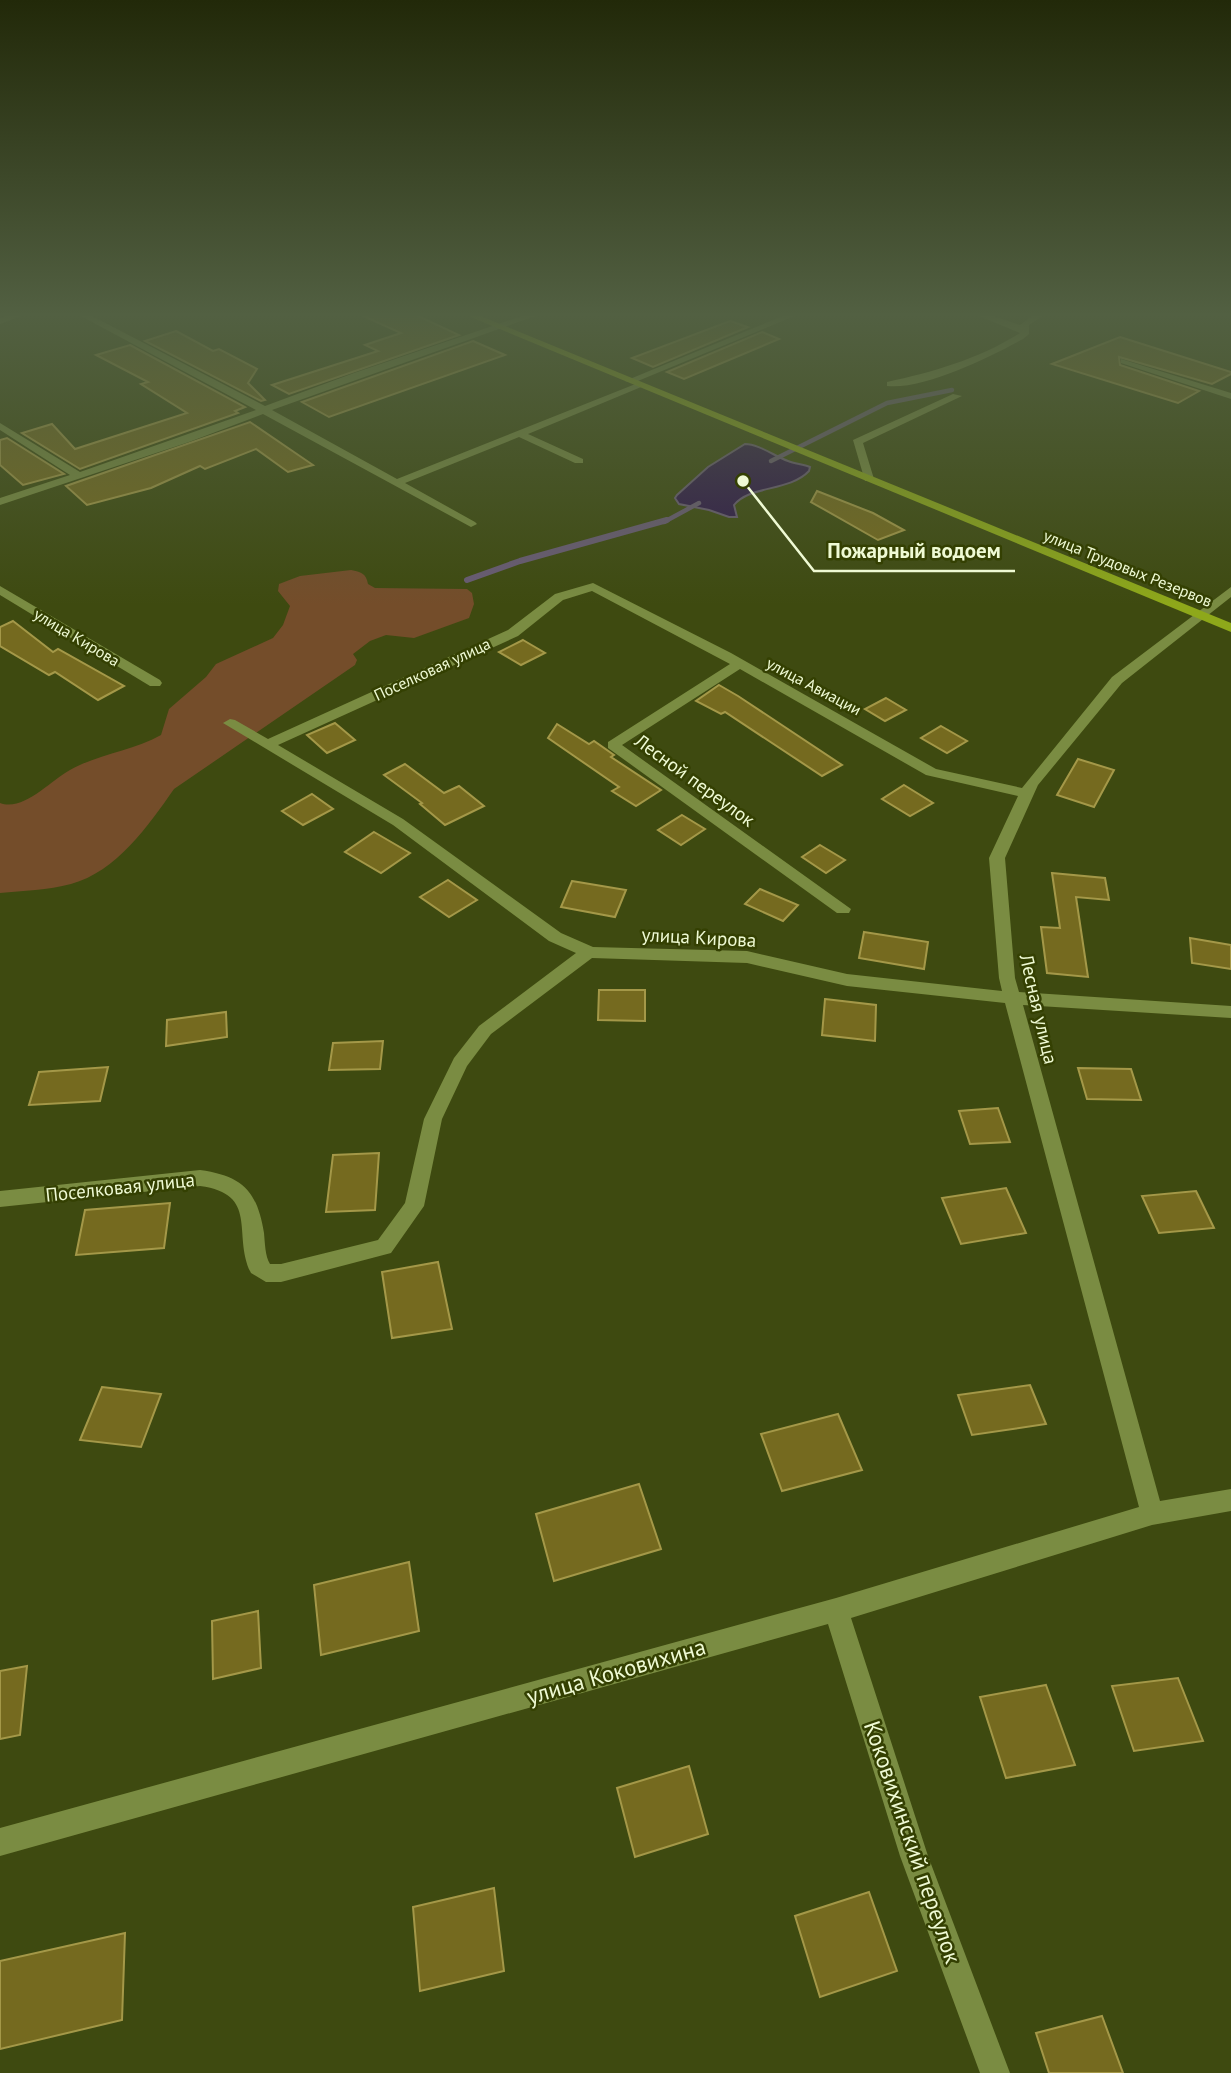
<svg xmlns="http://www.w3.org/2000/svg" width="1231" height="2073" viewBox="0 0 1231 2073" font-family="'PT Sans',sans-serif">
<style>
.green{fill:#744d2a}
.water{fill:#2f174c;stroke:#695b75;stroke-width:2}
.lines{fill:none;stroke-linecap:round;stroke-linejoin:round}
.stream-far1{stroke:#695b75;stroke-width:4.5}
.stream{stroke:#695b75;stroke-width:6}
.building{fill:#756a1f;stroke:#a49848;stroke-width:2}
.minor{fill:#7a8c42;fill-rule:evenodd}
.major{fill:#8ea81a;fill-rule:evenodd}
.labels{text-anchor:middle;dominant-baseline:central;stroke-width:5;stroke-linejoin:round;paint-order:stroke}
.far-street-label{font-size:16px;fill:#effad4;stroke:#344002}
.street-label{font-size:19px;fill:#effad4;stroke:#344002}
.near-street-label{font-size:23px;fill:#effad4;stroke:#344002}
.leader{fill:none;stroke:#effad4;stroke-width:2.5}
.callout-dot{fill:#effad4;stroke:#344002;stroke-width:2.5}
.callout-label{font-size:21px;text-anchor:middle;font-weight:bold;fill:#effad4;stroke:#344002;stroke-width:5;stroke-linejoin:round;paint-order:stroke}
</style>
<rect width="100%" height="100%" fill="#3e4a10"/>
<path class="green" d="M351,570C361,572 366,573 368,584L375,588L467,589L472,593L474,604L469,618L414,638L386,635L370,641L353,654L357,660L355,665L174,789C149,825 116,872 71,884C48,890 23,891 0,893V803C23,812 50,781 70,770C98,754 133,751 161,735L169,709L206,677L216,664L273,638L283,625L290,606L278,591L279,584L300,576Z"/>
<path class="water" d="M745,444C759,444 774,456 788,461C795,464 803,464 810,467L809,471C789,492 750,485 734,505L737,517H729L709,510L679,504L675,498L677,495L708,467Z"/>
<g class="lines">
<g class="stream-far1">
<path d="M771,461L887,403L952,390"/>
<path d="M664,522L699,503"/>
</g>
<path class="stream" d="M467,580L520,561L667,520"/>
</g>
<g class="building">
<path d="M361,315H416L459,335L289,394L272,385L378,351L365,345L401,333Z"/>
<path d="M730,321L748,327L653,367L632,358Z"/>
<path d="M176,331L213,351L219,349L257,369L248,383L265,400L261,401L145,341Z"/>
<path d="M762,332L779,339L684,379L667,372Z"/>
<path d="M1120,337L1231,372V374L1212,384L1119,357L1120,365L1199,391L1178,403L1052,364Z"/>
<path d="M473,341L505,355L329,417L302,402Z"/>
<path d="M130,345L245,407L235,411L238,413L80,469L22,433L52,424L75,449L187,413L141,384L148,382L96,355Z"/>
<path d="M250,422L313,465L288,472L256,449L205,469L200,466L151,488L87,505L66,486Z"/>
<path d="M7,438L64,474L23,485L0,465V440Z"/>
<path d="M817,491L873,513L904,530L878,540L811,502Z"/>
<path d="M13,621L53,652L58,649L124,686L98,700L55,672L49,675L0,646V627Z"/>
<path d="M523,640L545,653L521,665L499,652Z"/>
<path d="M719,685L738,696L842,765L822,776L725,712L721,714L696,701Z"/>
<path d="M886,698L906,710L885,721L865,709Z"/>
<path d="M335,723L355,740L327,753L307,735Z"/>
<path d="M557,724L589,744L594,741L614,755L611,757L661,790L636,806L612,791L619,787L548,738Z"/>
<path d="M941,726L967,741L947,753L921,738Z"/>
<path d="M1078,759L1114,770L1094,807L1057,795Z"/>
<path d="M405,764L444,793L459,786L484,806L445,825L420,804L422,803L384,775Z"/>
<path d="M904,785L933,803L910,816L882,799Z"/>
<path d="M312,794L333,809L303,825L282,811Z"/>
<path d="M682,815L705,829L681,845L658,830Z"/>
<path d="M374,832L410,853L381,873L345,852Z"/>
<path d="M820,845L845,860L826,873L802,857Z"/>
<path d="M1052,873L1105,878L1109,900L1076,897L1088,977L1047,973L1041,927L1060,928Z"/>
<path d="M448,880L477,900L449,917L420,897Z"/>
<path d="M572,881L626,890L615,917L561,907Z"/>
<path d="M760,889L798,905L783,921L745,904Z"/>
<path d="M864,932L928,942L924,969L859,958Z"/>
<path d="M1190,938L1231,945V969L1192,963Z"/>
<path d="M599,990H645V1021L598,1020Z"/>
<path d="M825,999L876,1005L875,1041L822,1035Z"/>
<path d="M226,1012L227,1037L166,1046L167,1020Z"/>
<path d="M383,1041L380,1069L329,1070L333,1043Z"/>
<path d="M108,1067L100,1101L29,1105L39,1072Z"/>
<path d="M1078,1068L1131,1069L1141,1100L1087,1099Z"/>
<path d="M998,1108L1010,1142L970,1144L959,1111Z"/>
<path d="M379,1153L375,1210L326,1212L333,1155Z"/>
<path d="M1006,1188L1026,1233L961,1244L942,1198Z"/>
<path d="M1196,1191L1214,1228L1159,1233L1142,1196Z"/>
<path d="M170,1203L164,1248L76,1255L85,1210Z"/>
<path d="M438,1262L452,1329L392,1338L382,1272Z"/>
<path d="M1030,1385L1046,1424L972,1435L958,1395Z"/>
<path d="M102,1387L161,1394L141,1447L80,1440Z"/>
<path d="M838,1414L862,1470L782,1491L761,1434Z"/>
<path d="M639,1484L661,1549L554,1581L536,1514Z"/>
<path d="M409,1562L419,1631L321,1655L314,1585Z"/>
<path d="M258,1611L261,1668L213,1679L212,1621Z"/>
<path d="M27,1666L20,1735L0,1739V1671Z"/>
<path d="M1178,1678L1203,1741L1134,1751L1112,1686Z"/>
<path d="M1046,1685L1075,1765L1006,1778L980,1697Z"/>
<path d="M689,1766L708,1834L635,1857L617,1788Z"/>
<path d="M494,1888L504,1971L420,1991L413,1907Z"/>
<path d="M869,1892L897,1971L820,1997L795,1916Z"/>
<path d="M125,1933L122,2020L0,2049V1961Z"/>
<path d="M1102,2016L1123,2073H1049L1036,2033Z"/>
</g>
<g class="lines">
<g class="minor">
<path d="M10,315H24L0,324V318Z"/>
<path d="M79,315H90L265,406L354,373L525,315H538L272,410L397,479L638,383L646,385L528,434L583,459V463H575L519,437L405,483L475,522L477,524L471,527L263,414L189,442L0,505V498L70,475L0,430V423L80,472L256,410Z"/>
<path d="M785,315H797L633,383L625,381Z"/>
<path d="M977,315H990L1020,325L1033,315H1044L1029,325V334L1023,339C990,357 924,390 887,386V382C933,372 979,359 1020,333Z"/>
<path d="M1121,359L1231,393V399L1121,363Z"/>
<path d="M953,394L962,396L863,443L874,479L865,481L853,440Z"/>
<path d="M593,583L731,653L936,769L1022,788L1112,677L1231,587V597L1122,683L1038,785L1005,858L1015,978L1019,992L1231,1006V1018L1023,1005L1160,1501L1231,1489V1511L1152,1525L851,1618L928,1856L1010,2073H980L900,1856L828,1624L0,1856V1828L836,1598L1139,1507L1005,1003L847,986L747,963L592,958L491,1034L467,1066L442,1119L424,1206L391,1253L281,1282H266L251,1273C232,1235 260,1194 200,1186L0,1207V1191L200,1170C242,1176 257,1190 264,1233C265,1243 265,1256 270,1264H281L378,1240L405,1203L424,1119L454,1058L479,1026L576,953L549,941L393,825L223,723L230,719L235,720L268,739L508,630L555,594ZM592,591L730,664L608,742V748L837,913H849L851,909L622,745L740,669L926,775L1018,796L989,858L999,978L1002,991L847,974L747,951L593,947L561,933L403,819L278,745L518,636L563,600Z"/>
<path d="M0,586L160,680L162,683L160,686H150L0,595Z"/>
</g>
<path class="major" d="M466,315H478L1231,623V632Z"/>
</g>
<linearGradient id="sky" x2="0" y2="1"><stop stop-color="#222909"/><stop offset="0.52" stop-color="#526042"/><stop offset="1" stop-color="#526042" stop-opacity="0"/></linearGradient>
<rect width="1231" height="605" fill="url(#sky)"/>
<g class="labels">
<g class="far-street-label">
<text transform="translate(1128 568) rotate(22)">улица Трудовых Резервов</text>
<text transform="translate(77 637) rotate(31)">улица Кирова</text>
<text transform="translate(432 669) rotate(-25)">Поселковая улица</text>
<text transform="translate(814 686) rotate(28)">улица Авиации</text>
</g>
<g class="street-label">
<text transform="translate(695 780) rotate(36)">Лесной переулок</text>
<text transform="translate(699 937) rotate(3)">улица Кирова</text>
<text transform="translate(1039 1009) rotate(77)">Лесная улица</text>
<text transform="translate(120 1187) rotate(-6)">Поселковая улица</text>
</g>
<g class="near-street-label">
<text transform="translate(616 1671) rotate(-16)">улица Коковихина</text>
<text transform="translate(913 1842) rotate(71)">Коковихинский переулок</text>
</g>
</g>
<path class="leader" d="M743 481L814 571H1015"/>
<circle class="callout-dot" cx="743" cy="481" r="7"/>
<g class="callout-label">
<text x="914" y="558">Пожарный водоем</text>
</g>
</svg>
